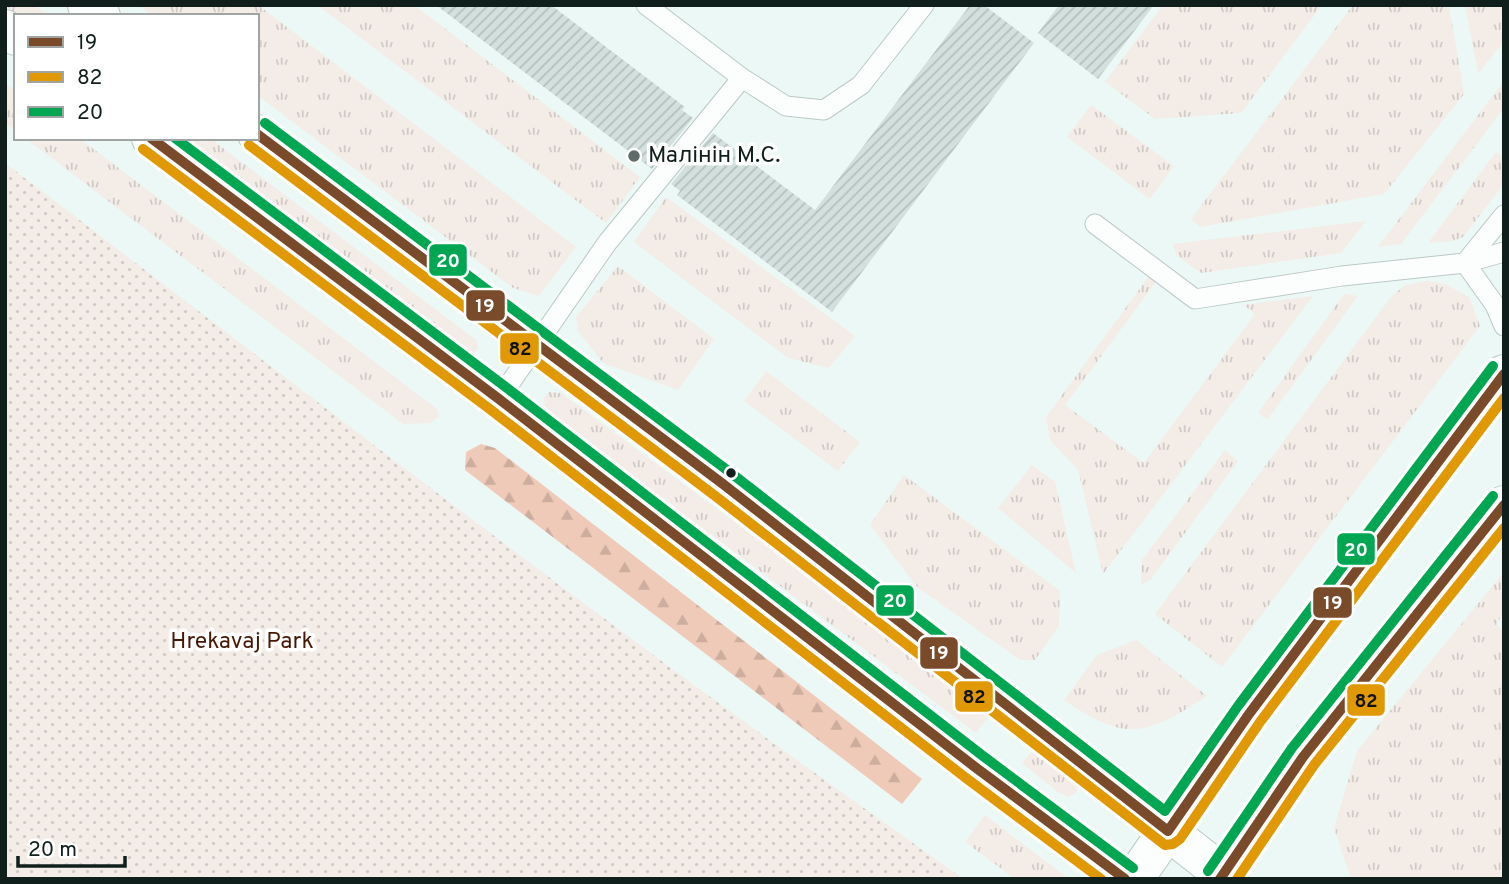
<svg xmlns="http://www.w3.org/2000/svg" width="1509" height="884" viewBox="0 0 1509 884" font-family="Overpass,sans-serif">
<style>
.grass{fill:url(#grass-tufts)}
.forest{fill:url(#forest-firs)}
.park{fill:url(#park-dots)}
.building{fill:url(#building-hatch)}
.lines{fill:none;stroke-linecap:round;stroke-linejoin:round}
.service-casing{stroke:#bcc9c6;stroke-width:21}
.secondary-casing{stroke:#bcc9c6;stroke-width:40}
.primary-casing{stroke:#bcc9c6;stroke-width:40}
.service{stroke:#fcfefe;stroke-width:19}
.secondary{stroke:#fcfefe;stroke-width:38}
.primary{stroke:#fcfefe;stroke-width:38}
.bus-1-casing{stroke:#fff;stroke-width:16}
.bus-2-casing{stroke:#fff;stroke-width:16}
.bus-3-casing{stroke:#fff;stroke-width:16}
.bus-1{stroke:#7a4b2a;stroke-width:10}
.bus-2{stroke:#e09803;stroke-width:10}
.bus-3{stroke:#00a651;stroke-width:10}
.poi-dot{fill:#5e6b68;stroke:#fff;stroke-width:2.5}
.bus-dot{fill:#111f1c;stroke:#fff;stroke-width:2.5}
.labels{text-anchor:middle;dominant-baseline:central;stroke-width:7;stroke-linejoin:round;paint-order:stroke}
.poi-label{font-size:23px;fill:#111f1c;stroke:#fff;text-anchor:start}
.park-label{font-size:23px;fill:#481804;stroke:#fff}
.line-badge{stroke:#fff;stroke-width:2.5}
.badge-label{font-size:19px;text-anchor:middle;font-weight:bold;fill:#fff}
.pale-badge-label{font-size:19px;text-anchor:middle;font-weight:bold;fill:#111}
</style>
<defs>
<pattern id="grass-tufts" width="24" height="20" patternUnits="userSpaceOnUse" patternTransform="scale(1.75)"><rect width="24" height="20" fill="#f4ece7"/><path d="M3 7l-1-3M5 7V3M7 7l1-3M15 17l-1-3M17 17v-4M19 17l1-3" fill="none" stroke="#d0cac6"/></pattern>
<pattern id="forest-firs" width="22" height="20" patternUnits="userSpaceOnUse" patternTransform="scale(1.75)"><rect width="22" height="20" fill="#f0cab8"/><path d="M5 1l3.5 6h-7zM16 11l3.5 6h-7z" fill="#cdad9e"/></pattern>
<pattern id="park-dots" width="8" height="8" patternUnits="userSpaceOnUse" patternTransform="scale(1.75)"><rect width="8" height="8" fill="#f4ece7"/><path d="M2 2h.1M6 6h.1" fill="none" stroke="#d0cac6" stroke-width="1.8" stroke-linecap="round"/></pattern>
<pattern id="building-hatch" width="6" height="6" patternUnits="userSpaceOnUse" patternTransform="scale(1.75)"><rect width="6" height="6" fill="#d3e0dd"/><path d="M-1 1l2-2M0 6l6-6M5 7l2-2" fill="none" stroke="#b4c0bd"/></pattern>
</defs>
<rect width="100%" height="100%" fill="#ecf8f5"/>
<g class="grass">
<path d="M5,5H35L48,16H18Z"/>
<path d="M139,5H258L576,247L539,296L513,288L257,95V16H153Z"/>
<path d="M317,5H414L640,177L606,223Z"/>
<path d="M1163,5H1322L1241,113L1155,119L1105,82Z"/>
<path d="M1353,5H1449L1464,94L1384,194L1200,227L1191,219Z"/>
<path d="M1465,5H1502L1504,41L1478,74Z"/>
<path d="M1504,81V108L1401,244L1378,247Z"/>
<path d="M5,83L16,91V131L5,123Z"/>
<path d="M1091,105L1174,166L1150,199L1067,137Z"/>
<path d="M25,138H79L437,409L439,416L430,423L403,424Z"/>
<path d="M179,138H210L476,340L478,348L472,356Z"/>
<path d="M1496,152L1504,158V184L1463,237L1453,241L1428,243Z"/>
<path d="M666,197L855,336L829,368L788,358L634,242Z"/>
<path d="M1366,221L1341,253L1201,273L1176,255L1173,244Z"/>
<path d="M618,266L714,339L678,390L603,363L578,331L576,317Z"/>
<path d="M1149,276L1158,279L1065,405L1144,463L1255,314L1244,305L1313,296L1103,574L1078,470L1050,440L1046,417Z"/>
<path d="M1427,281L1445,284L1469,297L1480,326L1222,667L1155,614L1391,297L1405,285Z"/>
<path d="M1344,294L1358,296L1267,420L1258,413Z"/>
<path d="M766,371L860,442L838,471L744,401Z"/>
<path d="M549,392L561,393L991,713L976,733L545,410L544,398Z"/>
<path d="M1225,450L1238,461L1151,579L1141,585L1142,560Z"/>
<path d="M1032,465L1055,482L1076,573L998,508Z"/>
<path d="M904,475L1060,591L1059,626L1035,660H1020L917,587L870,525Z"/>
<path d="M1504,572V613L1496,624L1504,631V879H1351L1334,828L1357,751Z"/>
<path d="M1136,640L1207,696C1145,736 1127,743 1064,700L1097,655Z"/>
<path d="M1036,747L1078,783L1076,793L1069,797L1058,792L1022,763Z"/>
<path d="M985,815L1069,879H1015L965,842Z"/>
</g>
<path class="forest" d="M481,444L495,448L922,779L902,804L465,470L466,452Z"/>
<path class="park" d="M5,163C322,405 637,650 964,879H5Z"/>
<g class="building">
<path d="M436,5H551L685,107L682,110L693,118L652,169Z"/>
<path d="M970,5H984L1034,43L832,312L677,195L680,191L671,184L713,133L815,210Z"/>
<path d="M1059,5H1154L1098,79L1038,33Z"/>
</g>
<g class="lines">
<g class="service-casing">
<g id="service">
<path d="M646,5L742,78"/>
<path d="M1095,224L1195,299L1342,276L1465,263L1504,252"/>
<path d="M1465,263L1495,305L1504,326"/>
<path d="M1465,263L1504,215"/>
<path d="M499,399L607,243L742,78L786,106L824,110L861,85L924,5"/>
</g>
</g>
<g class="secondary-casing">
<g id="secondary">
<path d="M87,5L101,16"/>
<path d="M5,29L16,36"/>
<path d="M257,134L723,484L1168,831"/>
<path d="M151,138L499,399L975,767L1125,879"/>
</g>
</g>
<g class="primary-casing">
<g id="primary">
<path d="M1168,831L1229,879"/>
<path d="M1134,879L1249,714L1504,374"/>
<path d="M1220,879L1303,757L1504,505"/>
</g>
</g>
<use href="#service" class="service"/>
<use href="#secondary" class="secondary"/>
<use href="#primary" class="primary"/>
<g class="bus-1-casing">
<g id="bus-1">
<path d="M257,134L723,484L1168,831L1249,714L1504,374"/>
<path d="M151,138L499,399L975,767L1125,879"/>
<path d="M1220,879L1303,757L1504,505"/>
</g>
</g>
<g class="bus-2-casing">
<g id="bus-2">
<path d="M249,145L714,495L1165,845L1173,844L1180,839L1260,722L1504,398"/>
<path d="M143,149L491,410L966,778L1101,879"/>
<path d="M1237,879L1314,765L1504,528"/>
</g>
</g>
<g class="bus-3-casing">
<g id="bus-3">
<path d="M265,123L731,473L1165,811L1238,706L1493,366"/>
<path d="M175,138L507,388L983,756L1133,868"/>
<path d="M1208,871L1292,748L1493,496"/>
</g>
</g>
<use href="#bus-1" class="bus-1"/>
<use href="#bus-2" class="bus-2"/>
<use href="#bus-3" class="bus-3"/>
</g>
<circle class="poi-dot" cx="634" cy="156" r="7"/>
<circle class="bus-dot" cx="731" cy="473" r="6"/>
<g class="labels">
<g class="poi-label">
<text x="648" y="156">Малінін М.С.</text>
</g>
<g class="park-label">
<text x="242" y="642">Hrekavaj Park</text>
</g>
</g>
<g class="line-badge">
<rect x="428" y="243" width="40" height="34" rx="7" fill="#00a651"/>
<rect x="465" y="289" width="41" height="33" rx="7" fill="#7a4b2a"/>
<rect x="499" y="332" width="41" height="33" rx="7" fill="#e09803"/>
<rect x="1336" y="532" width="40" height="34" rx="7" fill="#00a651"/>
<rect x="875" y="584" width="40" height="33" rx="7" fill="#00a651"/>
<rect x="1312" y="586" width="41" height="33" rx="7" fill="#7a4b2a"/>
<rect x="919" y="636" width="40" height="34" rx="7" fill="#7a4b2a"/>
<rect x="954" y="680" width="40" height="33" rx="7" fill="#e09803"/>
<rect x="1346" y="683" width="40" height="34" rx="7" fill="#e09803"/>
</g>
<g class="badge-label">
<text x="448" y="267">20</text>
<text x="485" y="312">19</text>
<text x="1356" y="556">20</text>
<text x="895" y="607">20</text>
<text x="1333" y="609">19</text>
<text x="939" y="659">19</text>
</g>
<g class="pale-badge-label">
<text x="520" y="355">82</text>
<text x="974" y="703">82</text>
<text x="1366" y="707">82</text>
</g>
<rect width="1509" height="884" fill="none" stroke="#111f1c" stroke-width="14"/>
<rect x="14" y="14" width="245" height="126" fill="#ffffff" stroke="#a0a5a4" stroke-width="2"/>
<rect x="28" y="37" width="35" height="10" fill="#7a4b2a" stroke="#a0a5a4" stroke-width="2"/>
<text x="77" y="49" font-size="21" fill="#111f1c">19</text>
<rect x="28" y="72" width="35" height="10" fill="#e09803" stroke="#a0a5a4" stroke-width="2"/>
<text x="77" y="84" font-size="21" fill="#111f1c">82</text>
<rect x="28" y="107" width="35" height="10" fill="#00a651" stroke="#a0a5a4" stroke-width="2"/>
<text x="77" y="119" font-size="21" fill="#111f1c">20</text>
<path d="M18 856v10h107v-10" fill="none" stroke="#111f1c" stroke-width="3.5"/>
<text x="28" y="856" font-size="21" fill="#111f1c" stroke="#ffffff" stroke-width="5" paint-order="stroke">20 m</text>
</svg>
